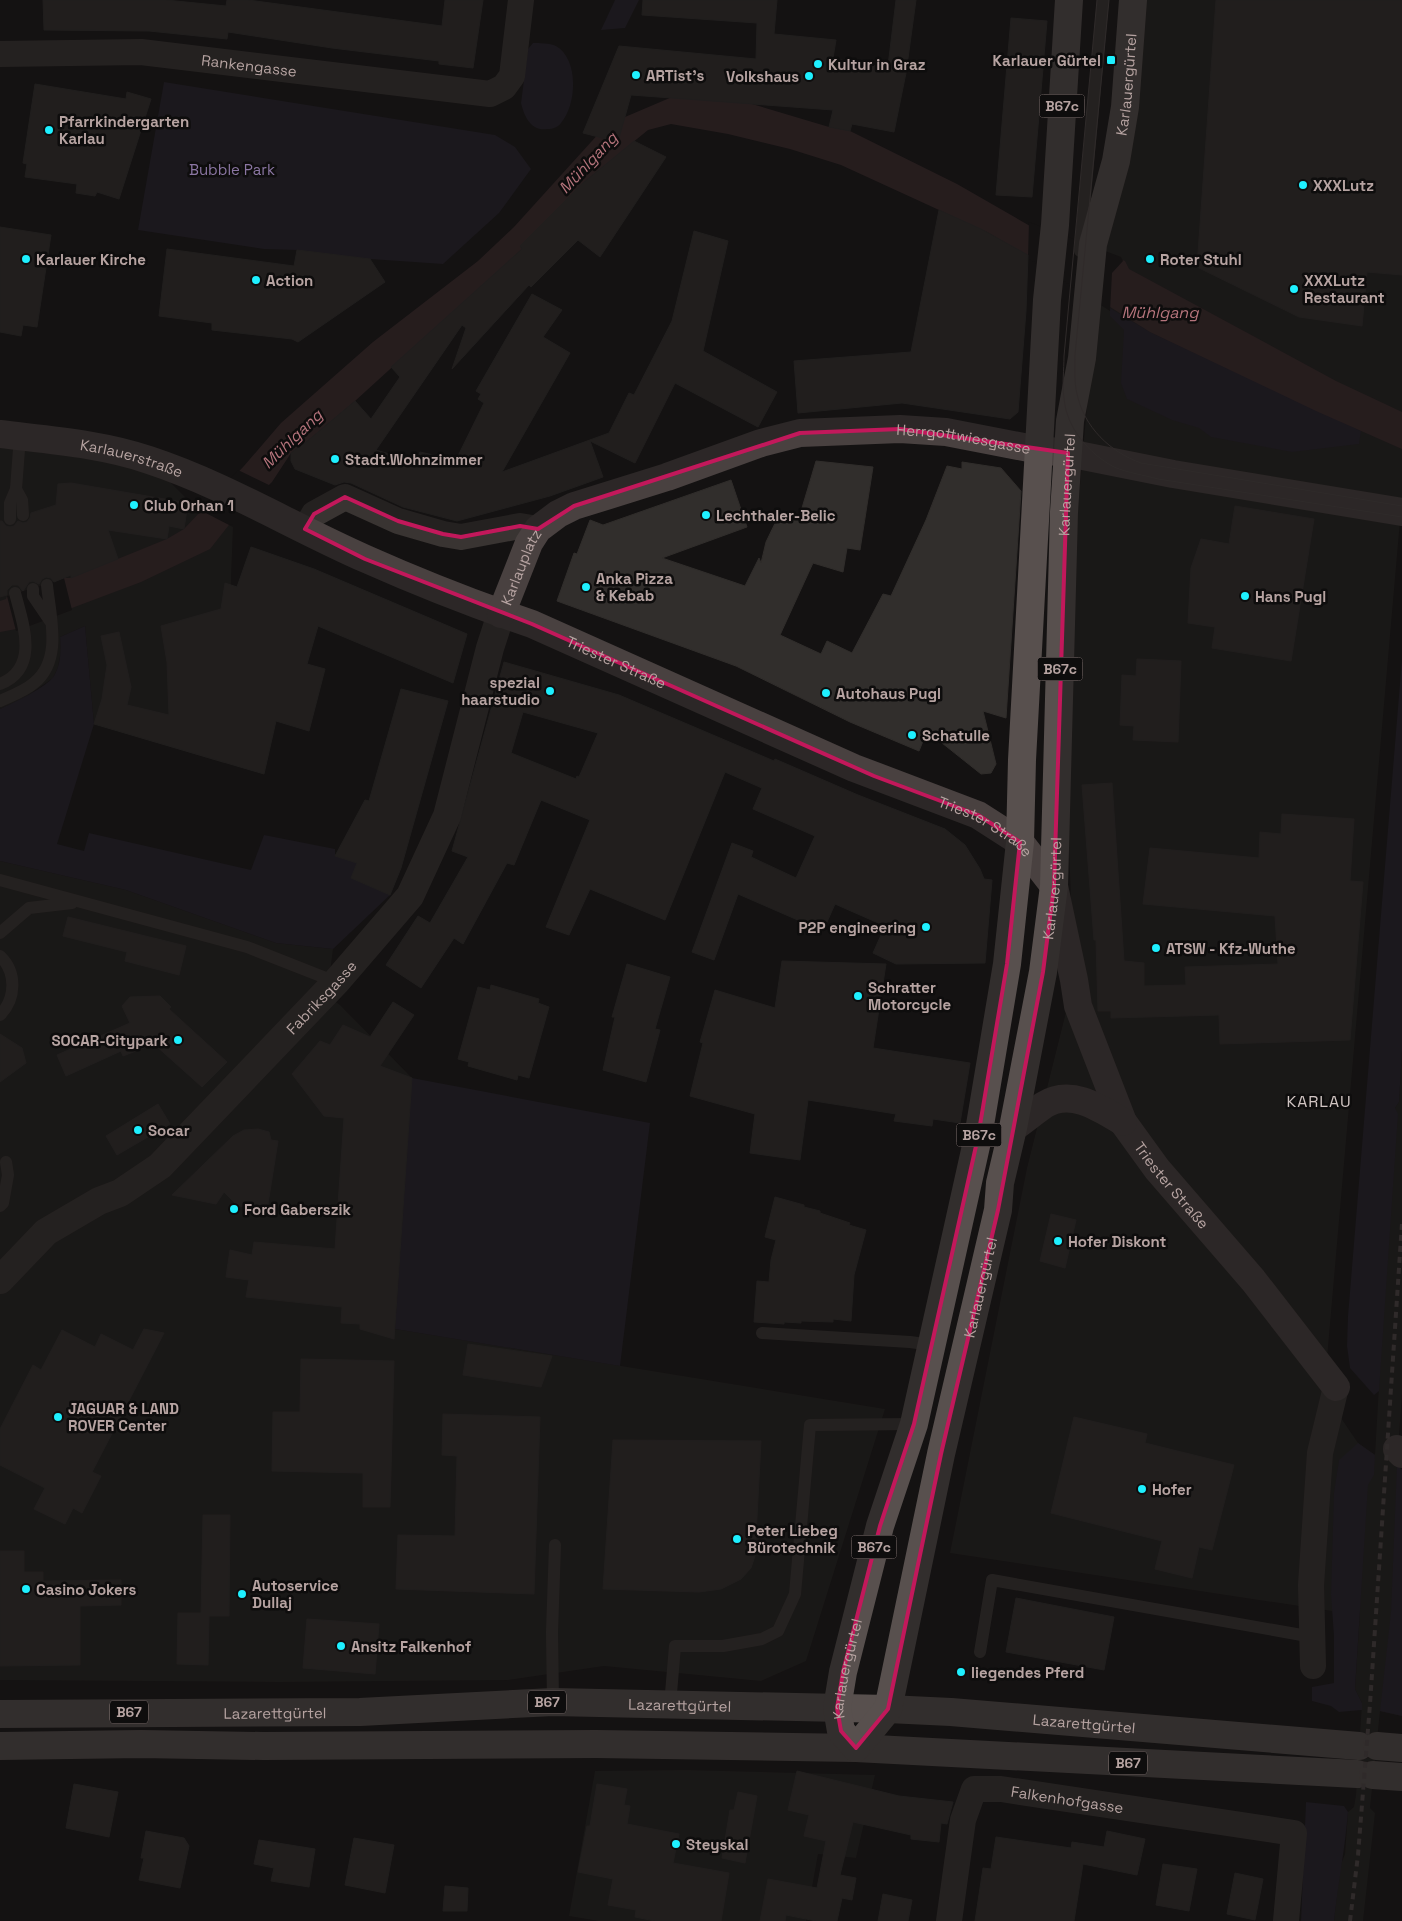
<svg xmlns="http://www.w3.org/2000/svg" width="1402" height="1921" viewBox="0 0 1402 1921" font-family="'Space Grotesk',sans-serif">
<style>
.built{fill:#211f1d}
.green{fill:#241f2a}
.water{fill:#3d2a2c}
.pier{fill:#141212}
.building{fill:#312e2c;stroke:#302d2b;fill-rule:evenodd}
.lines{fill:none;stroke-linecap:round;stroke-linejoin:round}
.service{stroke:#393432;stroke-width:12}
.minor{stroke:#393432;stroke-width:26}
.tertiary{stroke:#393432;stroke-width:28}
.secondary{stroke:#494140;stroke-width:28}
.primary{stroke:#58504e;stroke-width:28}
.tram{stroke:#504847;stroke-width:1}
.rail{stroke:#504847;stroke-width:4;stroke-dasharray:6 5;stroke-linecap:butt}
.marked{fill:none;stroke:#c2185b;stroke-width:4;stroke-linejoin:round}
.poi-dot{fill:#1ef0ff;stroke:#0e0d0d;stroke-width:2}
.labels{text-anchor:middle;dominant-baseline:central;stroke-width:5;stroke-linejoin:round;paint-order:stroke}
.shield{fill:#0e0d0d;stroke:#847675;stroke-width:1}
.shield-label{font-size:14px;font-weight:bold;fill:#b6a3a1}
.poi-label{font-size:15px;font-weight:bold;fill:#b6a3a1;stroke:#0e0d0d;text-anchor:start}
.street-label{font-size:15px;fill:#b6a3a1;stroke:#0e0d0d}
.park-label{font-size:15px;fill:#8b76a3;stroke:#0e0d0d}
.water-label{font-size:16px;font-style:italic;fill:#b5747c;stroke:#0e0d0d}
.neighbourhood-label{font-size:16px;letter-spacing:1px;fill:#d1c5c3;stroke:#0e0d0d}
</style>
<rect width="100%" height="100%" fill="#141212"/>
<g class="built">
<path d="M1130,0H1402V498L1324,1393L1358,1443L1375,1455L1395,1108L1399,1102L1402,1051V1394L1397,1464L1402,1470V1716L1380,1711L1370,1808L1375,1813L1363,1921H1334L1340,1867L1345,1854L1348,1812L1354,1807L1356,1795L1362,1703L1355,1689L1360,1612L1332,1611L950,1553L1027,1168L1074,980L1065,739L1078,508L1099,268Z"/>
<path d="M0,434L147,459L198,510L233,527L224,763L94,724L85,626L60,637L61,651L58,667L53,678L23,699L0,709Z"/>
<path d="M0,861L126,890L276,943L333,949L327,996L340,1005L412,1078L395,1329L885,1409L806,1661L761,1681L604,1666L508,1680L279,1682L0,1680Z"/>
<path d="M686,1770L875,1775L856,1858L818,1854L806,1921H599L569,1916L595,1771Z"/>
</g>
<g class="green">
<path d="M615,0H639L625,28L601,30Z"/>
<path d="M533,43C539,43 550,43 556,46C579,59 577,105 561,123C558,127 553,129 548,129C531,132 524,116 521,103L528,49Z"/>
<path d="M164,82L495,135L515,147L531,169L499,213L443,264L370,259L297,250L264,249L138,230Z"/>
<path d="M1110,308L1150,332L1361,431L1359,444L1292,452L1211,437L1199,428L1172,420L1127,399L1121,383L1124,330L1110,316Z"/>
<path d="M85,626L94,724L57,844L84,851L89,833L251,870L264,835L335,849V856L357,863L351,878L390,895L333,949L276,943L126,890L0,861V709C13,703 47,687 54,676C61,664 61,650 60,637Z"/>
<path d="M1402,659V1051L1399,1102L1395,1108L1398,1114L1379,1391L1374,1395L1350,1368L1347,1346L1348,1316Z"/>
<path d="M412,1078L650,1123L620,1366L395,1329Z"/>
<path d="M1358,1443L1375,1455L1374,1475L1368,1485L1355,1689L1362,1703V1710L1339,1712L1331,1706L1312,1701V1687L1334,1683V1636L1331,1595L1334,1493L1339,1460Z"/>
<path d="M1397,1465L1402,1470V1716L1380,1711L1391,1612Z"/>
<path d="M1306,1802L1344,1806L1348,1812C1345,1849 1338,1884 1334,1921H1301Z"/>
</g>
<path class="water" d="M672,97L752,104L829,127L850,131L957,184L1030,226L1125,261L1129,269L1336,381L1402,412V449L1316,411L1150,332L1029,256L987,232L841,165L790,149L728,134L671,124L648,130L583,183L520,246L522,249L355,401L305,443L291,453L272,482L232,521L210,549L141,582L16,629L0,632V601L6,599L7,596L64,578H71L167,539L184,529L244,466L281,423L373,342L478,261L514,227L601,131L625,117Z"/>
<g class="pier">
<path d="M1029,222L1121,257L1123,261L1112,273L1110,311L1028,258Z"/>
<path d="M238,470L271,486L233,524L229,525L200,510Z"/>
<path d="M64,578L72,610L16,631L7,596Z"/>
</g>
<g class="building">
<path d="M43,0H166L226,6L227,0H248L442,26L445,0H483L473,68L439,64V61L332,48L228,32L227,39L149,31L44,30Z"/>
<path d="M643,0H777L774,34L836,40L833,58L864,65L888,66L896,0H916L906,73L894,132L852,124L850,131L829,127L833,110L631,95L618,142L583,133L619,46L756,59L757,23L642,15Z"/>
<path d="M1216,0H1402V275L1367,272L1362,326L1299,317L1197,267Z"/>
<path d="M1011,18L1047,21L1032,197L996,195Z"/>
<path d="M35,84L126,99L127,92L151,99L119,199L97,192L95,196L76,193L77,184L25,177L27,164L23,163Z"/>
<path d="M634,141L666,157L600,257L578,240L531,287L529,285L452,369L466,328L462,325L376,450L416,462L420,452L456,460L484,403L478,399L481,394L476,391L532,294L562,310L543,337L570,353L502,472L609,433L629,393L634,395L672,321L694,231L728,241L703,351L777,392L758,427L675,383L635,463L590,441L603,477L550,496L457,521L403,507L351,483L344,482L335,485L295,469L291,461V453L305,443L355,401L371,419L400,377L391,367L522,249L520,246L583,183Z"/>
<path d="M939,210L981,229L1028,255L1026,311L1018,412L1010,419L902,403L798,413L794,361L911,352Z"/>
<path d="M0,227L51,235L37,327L23,325L21,336L0,332Z"/>
<path d="M167,249L294,266L297,250L370,259L385,282L298,342L292,339L212,330V323L159,316Z"/>
<path d="M816,461L873,467L860,550L847,548L843,572L813,563L780,635L821,654L827,641L852,653L883,594L891,596L926,520L947,466L962,469V462L1001,468L1021,491L1006,718L983,711L996,764L991,773L981,774L927,731L919,751L850,722L736,666L557,601L574,553L577,554L590,520L603,525L731,480L747,527L662,558L745,586L759,558L761,563L766,542L780,513L799,518Z"/>
<path d="M71,483L188,503L184,529L169,526L167,539L108,530L118,559L71,578V575L54,582L51,578L46,577L42,579L39,584L33,581L29,582L23,591L18,585H12L7,590V595L0,597V521H2L6,526L10,527L14,526L18,521L23,523L27,522L30,518L31,513L56,505L58,484Z"/>
<path d="M1235,506L1314,519L1291,661L1212,648L1215,627L1188,623L1191,568L1201,539L1229,544Z"/>
<path d="M251,547L314,569L467,634L453,683L318,626L307,664L325,669L309,731L276,721L264,774L94,724L102,699L107,665L101,636L119,632L131,687L127,705L169,715L167,662L161,626L221,609L225,583L237,587Z"/>
<path d="M1137,659L1181,661L1178,742L1133,740L1134,726L1120,725L1122,675L1136,676Z"/>
<path d="M504,662L619,695L774,761L775,759L858,795L945,829L965,845L980,869L984,879L992,880L985,963L896,964L873,953L885,926L835,904L823,931L738,894L714,960L692,952L732,843L753,851L751,857L796,878L815,836L753,809L762,788L725,772L665,920L590,889L569,935L546,927L590,820L541,800L514,865L507,863L463,944L454,938L421,988L386,965L418,916L430,923L468,857L452,851ZM523,712L598,733L579,777L577,776L576,779L511,753Z"/>
<path d="M401,689L448,701L401,868L390,895L351,878L357,863L335,856L365,800L369,801Z"/>
<path d="M1112,783L1124,961L1144,963V986L1186,985L1185,967L1278,964L1275,916L1143,904L1150,848L1259,858L1260,832L1281,834L1282,814L1354,819L1350,881L1363,882L1350,1040L1220,1044L1219,1015L1111,1018V1011H1098L1096,940H1094L1082,785Z"/>
<path d="M68,917L186,946L179,975L125,961L127,952L63,936Z"/>
<path d="M782,961L886,964L873,1048L970,1063L960,1123L933,1119L932,1126L894,1121L896,1114L808,1100L800,1160L750,1153L755,1114L690,1096L703,1043L700,1042L715,990L775,1008Z"/>
<path d="M627,964L670,977L655,1029L660,1030L646,1082L603,1070L615,1017H612Z"/>
<path d="M491,985L539,999L538,1003L549,1007L529,1078L518,1075L517,1080L468,1066L469,1062L458,1059L478,987L490,990Z"/>
<path d="M160,996L171,1007L169,1009L227,1062L202,1087L154,1044L123,1056L121,1051L66,1076L57,1055L130,1023L122,1006L130,997Z"/>
<path d="M393,1002L414,1015L380,1066L412,1078L394,1339L360,1329V1324L341,1323L342,1307L246,1297L249,1280L226,1277L230,1250L252,1255L254,1242L335,1249L344,1118L324,1116L292,1074L320,1041L330,1045L343,1025L370,1037Z"/>
<path d="M0,1034L22,1048L26,1063L0,1082Z"/>
<path d="M158,1104L170,1124L117,1155L106,1136Z"/>
<path d="M258,1129L269,1132L271,1140L278,1141L267,1210L238,1206L224,1192L216,1204L172,1195L233,1136L244,1130Z"/>
<path d="M775,1197L804,1205V1207L820,1211V1213L850,1223L849,1225L866,1230L854,1275L851,1321L833,1319V1322L801,1321V1323L784,1322V1324L754,1322L757,1281L769,1282L771,1260L776,1240L765,1237Z"/>
<path d="M1051,1214L1076,1220L1065,1268L1040,1261Z"/>
<path d="M144,1329L164,1333L92,1472L101,1476L82,1513L73,1508L65,1524L34,1509L45,1488L0,1465V1429L33,1365L41,1370L62,1330L95,1347L101,1334L133,1350Z"/>
<path d="M468,1344L552,1356L541,1387L463,1375Z"/>
<path d="M301,1359L394,1361L390,1507H363V1473L272,1471L273,1412H300Z"/>
<path d="M443,1414L540,1417L534,1594L396,1589L398,1535L455,1536L457,1456L442,1455Z"/>
<path d="M1074,1417L1147,1434L1145,1443L1234,1465L1212,1550L1199,1547L1192,1578L1155,1569L1162,1541L1051,1513Z"/>
<path d="M613,1440L761,1441L755,1556L751,1568L741,1579L721,1589L699,1592L603,1589Z"/>
<path d="M203,1515H230L229,1616H209L208,1665L177,1664L178,1613H201Z"/>
<path d="M0,1551H24V1572H43V1581L121,1580V1605L80,1606V1665L0,1666Z"/>
<path d="M1016,1598L1114,1617L1104,1670L1006,1652Z"/>
<path d="M307,1619L379,1624L375,1674L303,1668Z"/>
<path d="M797,1771L899,1796L953,1802L947,1824L941,1823L939,1842L911,1839V1835L853,1822L840,1875L856,1878L852,1900L842,1898L837,1921H816L786,1915L785,1921H760L768,1879L817,1888L826,1841L804,1836L809,1815L788,1810Z"/>
<path d="M74,1784L118,1792L109,1837L66,1828Z"/>
<path d="M597,1784L627,1789L624,1805L630,1806L627,1824L679,1834L673,1863L729,1873L721,1921H655L635,1917L636,1910L608,1905L613,1879L578,1872L587,1826H590Z"/>
<path d="M738,1792L757,1796L745,1863L722,1858L730,1810H734Z"/>
<path d="M146,1831L184,1838L189,1846L180,1888L139,1880L144,1858H141Z"/>
<path d="M1107,1831L1145,1839L1137,1875L1083,1864L1074,1921H975L983,1868L991,1869L996,1837L1071,1848L1072,1842L1104,1847Z"/>
<path d="M354,1838L394,1845L385,1893L345,1885Z"/>
<path d="M259,1840L315,1849L309,1887L271,1881L274,1868L254,1864Z"/>
<path d="M1163,1864L1197,1869L1189,1911L1156,1905Z"/>
<path d="M1235,1873L1263,1879L1255,1920L1227,1914Z"/>
<path d="M445,1886L468,1888L467,1911H443Z"/>
<path d="M883,1894L912,1900L908,1921H878Z"/>
</g>
<g class="lines">
<g class="service">
<path d="M1080,251L1103,0"/>
<path d="M16,489L22,500L23,515"/>
<path d="M10,519V503L16,489L20,436"/>
<path d="M33,589V596L50,621"/>
<path d="M0,684C40,668 23,624 15,593"/>
<path d="M0,701C11,696 25,691 34,683C63,660 50,616 47,585"/>
<path d="M0,880L247,947L336,982"/>
<path d="M0,933L29,908L72,903"/>
<path d="M0,956C17,972 16,999 0,1015"/>
<path d="M0,1206L3,1203L8,1175L6,1162"/>
<path d="M762,1333L910,1342L932,1345"/>
<path d="M980,1652L992,1580L1313,1637"/>
<path d="M553,1702L552,1632L555,1545"/>
<path d="M670,1705L675,1646H723L762,1639L778,1631L795,1594L810,1425L914,1424"/>
</g>
<g class="minor">
<path id="s1" d="M0,54L141,52L490,94L504,87L512,76L521,0"/>
<path d="M305,529L314,514L345,497L398,521L443,534L461,537L520,526L538,529"/>
<path d="M1313,1666L1311,1585L1320,1453L1336,1387"/>
<path id="s2" d="M949,1921L963,1820L974,1789H1001L1294,1833L1286,1921"/>
</g>
<path class="tertiary" id="s3" d="M0,1280L46,1232L99,1201L120,1193L160,1166L336,982L410,896L447,816L490,648L501,614"/>
<g class="secondary">
<path id="s4" d="M0,434C49,440 103,444 149,460C225,485 293,527 366,559C420,583 476,605 532,624L854,768L978,815L1020,842L1054,886L1074,980L1078,1006L1123,1122L1157,1169L1253,1280L1336,1387"/>
<path id="s5" d="M501,614L529,543L538,529L558,514L574,506L667,477L761,443L800,433L900,429L946,432L1039,450L1068,453L1173,474L1402,512"/>
<path d="M1013,1128C1023,1121 1034,1112 1044,1105C1071,1088 1100,1108 1123,1122"/>
<path d="M1397,1449L1402,1454"/>
</g>
<g class="primary">
<path id="s6" d="M0,1714L360,1712L553,1702L888,1709L951,1712L1359,1746"/>
<path d="M0,1746L141,1744L263,1746L596,1744L856,1748L1357,1774"/>
<path d="M1377,1746L1402,1748"/>
<path id="s7" d="M856,1748L888,1709L941,1454L998,1210L1000,1183L1013,1128L1043,972L1054,886L1064,512L1070,421L1082,358L1093,244L1116,161L1125,107L1133,0"/>
<path id="s8" d="M856,1748L841,1731L837,1708L843,1672L880,1526L914,1424L978,1137L1007,964L1020,842L1022,760L1047,300L1055,225L1069,0"/>
<path d="M1373,1775L1402,1777"/>
</g>
<g class="tram">
<path d="M1097,0L1064,356C1064,370 1062,384 1064,398C1066,427 1089,454 1114,467C1128,473 1144,475 1158,479L1402,517"/>
<path d="M1109,0L1075,355C1075,368 1074,382 1077,394C1084,427 1110,452 1141,463L1402,506"/>
</g>
<path class="rail" d="M1350,1921L1358,1855L1370,1704L1402,1223"/>
</g>
<path d="M0 0H1402V1921H0ZM900,429L1068,453L1054,886L1043,972L998,1210L941,1454L888,1709L856,1748L841,1731L837,1708L843,1672L880,1526L914,1424L978,1137L1007,964L1020,842L978,815L874,776L532,624L365,559L305,529L314,514L345,497L398,521L443,534L461,537L520,526L538,529L574,506L800,433Z" fill="#141212" fill-opacity=".55" fill-rule="evenodd"/>
<path class="marked" d="M900,429L1068,453L1054,886L1043,972L998,1210L941,1454L888,1709L856,1748L841,1731L837,1708L843,1672L880,1526L914,1424L978,1137L1007,964L1020,842L978,815L874,776L532,624L365,559L305,529L314,514L345,497L398,521L443,534L461,537L520,526L538,529L574,506L800,433Z"/>
<g class="poi-dot">
<rect x="1106" y="55" width="10" height="10" rx="2.5"/>
<circle cx="818" cy="64" r="5"/>
<circle cx="636" cy="75" r="5"/>
<circle cx="809" cy="76" r="5"/>
<circle cx="49" cy="130" r="5"/>
<circle cx="1303" cy="185" r="5"/>
<circle cx="26" cy="259" r="5"/>
<circle cx="1150" cy="259" r="5"/>
<circle cx="256" cy="280" r="5"/>
<circle cx="1294" cy="289" r="5"/>
<circle cx="335" cy="459" r="5"/>
<circle cx="134" cy="505" r="5"/>
<circle cx="706" cy="515" r="5"/>
<circle cx="586" cy="587" r="5"/>
<circle cx="1245" cy="596" r="5"/>
<circle cx="550" cy="691" r="5"/>
<circle cx="826" cy="693" r="5"/>
<circle cx="912" cy="735" r="5"/>
<circle cx="926" cy="927" r="5"/>
<circle cx="1156" cy="948" r="5"/>
<circle cx="858" cy="996" r="5"/>
<circle cx="178" cy="1040" r="5"/>
<circle cx="138" cy="1130" r="5"/>
<circle cx="234" cy="1209" r="5"/>
<circle cx="1058" cy="1241" r="5"/>
<circle cx="58" cy="1417" r="5"/>
<circle cx="1142" cy="1489" r="5"/>
<circle cx="737" cy="1539" r="5"/>
<circle cx="26" cy="1589" r="5"/>
<circle cx="242" cy="1594" r="5"/>
<circle cx="341" cy="1646" r="5"/>
<circle cx="961" cy="1672" r="5"/>
<circle cx="676" cy="1844" r="5"/>
</g>
<g class="labels">
<g class="shield">
<rect x="1039.5" y="94.5" width="45" height="23" rx="4"/>
<rect x="1037.5" y="657.5" width="45" height="23" rx="4"/>
<rect x="956.5" y="1123.5" width="45" height="23" rx="4"/>
<rect x="851.5" y="1535.5" width="45" height="23" rx="4"/>
<rect x="528" y="1690.5" width="38" height="23" rx="4"/>
<rect x="110" y="1700.5" width="38" height="23" rx="4"/>
<rect x="1109" y="1751.5" width="38" height="23" rx="4"/>
</g>
<g class="shield-label">
<text x="1062" y="106">B67c</text>
<text x="1060" y="669">B67c</text>
<text x="979" y="1135">B67c</text>
<text x="874" y="1547">B67c</text>
<text x="547" y="1702">B67</text>
<text x="129" y="1712">B67</text>
<text x="1128" y="1763">B67</text>
</g>
<g class="poi-label">
<text x="1101" y="60" text-anchor="end">Karlauer Gürtel</text>
<text x="828" y="64">Kultur in Graz</text>
<text x="646" y="75">ARTist's</text>
<text x="799" y="76" text-anchor="end">Volkshaus</text>
<text x="59" y="121">Pfarrkindergarten<tspan x="59" dy="17">Karlau</tspan></text>
<text x="1313" y="185">XXXLutz</text>
<text x="36" y="259">Karlauer Kirche</text>
<text x="1160" y="259">Roter Stuhl</text>
<text x="266" y="280">Action</text>
<text x="1304" y="280">XXXLutz<tspan x="1304" dy="17">Restaurant</tspan></text>
<text x="345" y="459">Stadt.Wohnzimmer</text>
<text x="144" y="505">Club Orhan 1</text>
<text x="716" y="515">Lechthaler-Belic</text>
<text x="596" y="578">Anka Pizza<tspan x="596" dy="17">&amp; Kebab</tspan></text>
<text x="1255" y="596">Hans Pugl</text>
<text x="540" y="682" text-anchor="end">spezial<tspan x="540" dy="17">haarstudio</tspan></text>
<text x="836" y="693">Autohaus Pugl</text>
<text x="922" y="735">Schatulle</text>
<text x="916" y="927" text-anchor="end">P2P engineering</text>
<text x="1166" y="948">ATSW - Kfz-Wuthe</text>
<text x="868" y="987">Schratter<tspan x="868" dy="17">Motorcycle</tspan></text>
<text x="168" y="1040" text-anchor="end">SOCAR-Citypark</text>
<text x="148" y="1130">Socar</text>
<text x="244" y="1209">Ford Gaberszik</text>
<text x="1068" y="1241">Hofer Diskont</text>
<text x="68" y="1408">JAGUAR &amp; LAND<tspan x="68" dy="17">ROVER Center</tspan></text>
<text x="1152" y="1489">Hofer</text>
<text x="747" y="1530">Peter Liebeg<tspan x="747" dy="17">Bürotechnik</tspan></text>
<text x="252" y="1585">Autoservice<tspan x="252" dy="17">Dullaj</tspan></text>
<text x="36" y="1589">Casino Jokers</text>
<text x="351" y="1646">Ansitz Falkenhof</text>
<text x="971" y="1672">liegendes Pferd</text>
<text x="686" y="1844">Steyskal</text>
</g>
<g class="street-label">
<text stroke="none"><textPath href="#s1" startOffset="250">Rankengasse</textPath></text>
<text stroke="none"><textPath href="#s7" startOffset="1698">Karlauergürtel</textPath></text>
<text stroke="none"><textPath href="#s5" startOffset="538">Herrgottwiesgasse</textPath></text>
<text stroke="none"><textPath href="#s4" startOffset="134">Karlauerstraße</textPath></text>
<text stroke="none"><textPath href="#s7" startOffset="1292">Karlauergürtel</textPath></text>
<text stroke="none"><textPath href="#s5" startOffset="51">Karlauplatz</textPath></text>
<text stroke="none"><textPath href="#s4" startOffset="661">Triester Straße</textPath></text>
<text stroke="none"><textPath href="#s4" startOffset="1066">Triester Straße</textPath></text>
<text stroke="none"><textPath href="#s7" startOffset="888">Karlauergürtel</textPath></text>
<text stroke="none"><textPath href="#s3" startOffset="432">Fabriksgasse</textPath></text>
<text stroke="none"><textPath href="#s4" startOffset="1486">Triester Straße</textPath></text>
<text stroke="none"><textPath href="#s7" startOffset="482">Karlauergürtel</textPath></text>
<text stroke="none"><textPath href="#s8" startOffset="86">Karlauergürtel</textPath></text>
<text stroke="none"><textPath href="#s6" startOffset="680">Lazarettgürtel</textPath></text>
<text stroke="none"><textPath href="#s6" startOffset="275">Lazarettgürtel</textPath></text>
<text stroke="none"><textPath href="#s6" startOffset="1085">Lazarettgürtel</textPath></text>
<text stroke="none"><textPath href="#s2" startOffset="229">Falkenhofgasse</textPath></text>
</g>
<g class="park-label">
<text x="232" y="169">Bubble Park</text>
</g>
<g class="water-label">
<text transform="translate(588 163) rotate(-47)">Mühlgang</text>
<text x="1160" y="312">Mühlgang</text>
<text transform="translate(292 439) rotate(-44)">Mühlgang</text>
</g>
<g class="neighbourhood-label">
<text x="1319" y="1101">KARLAU</text>
</g>
</g>
</svg>
